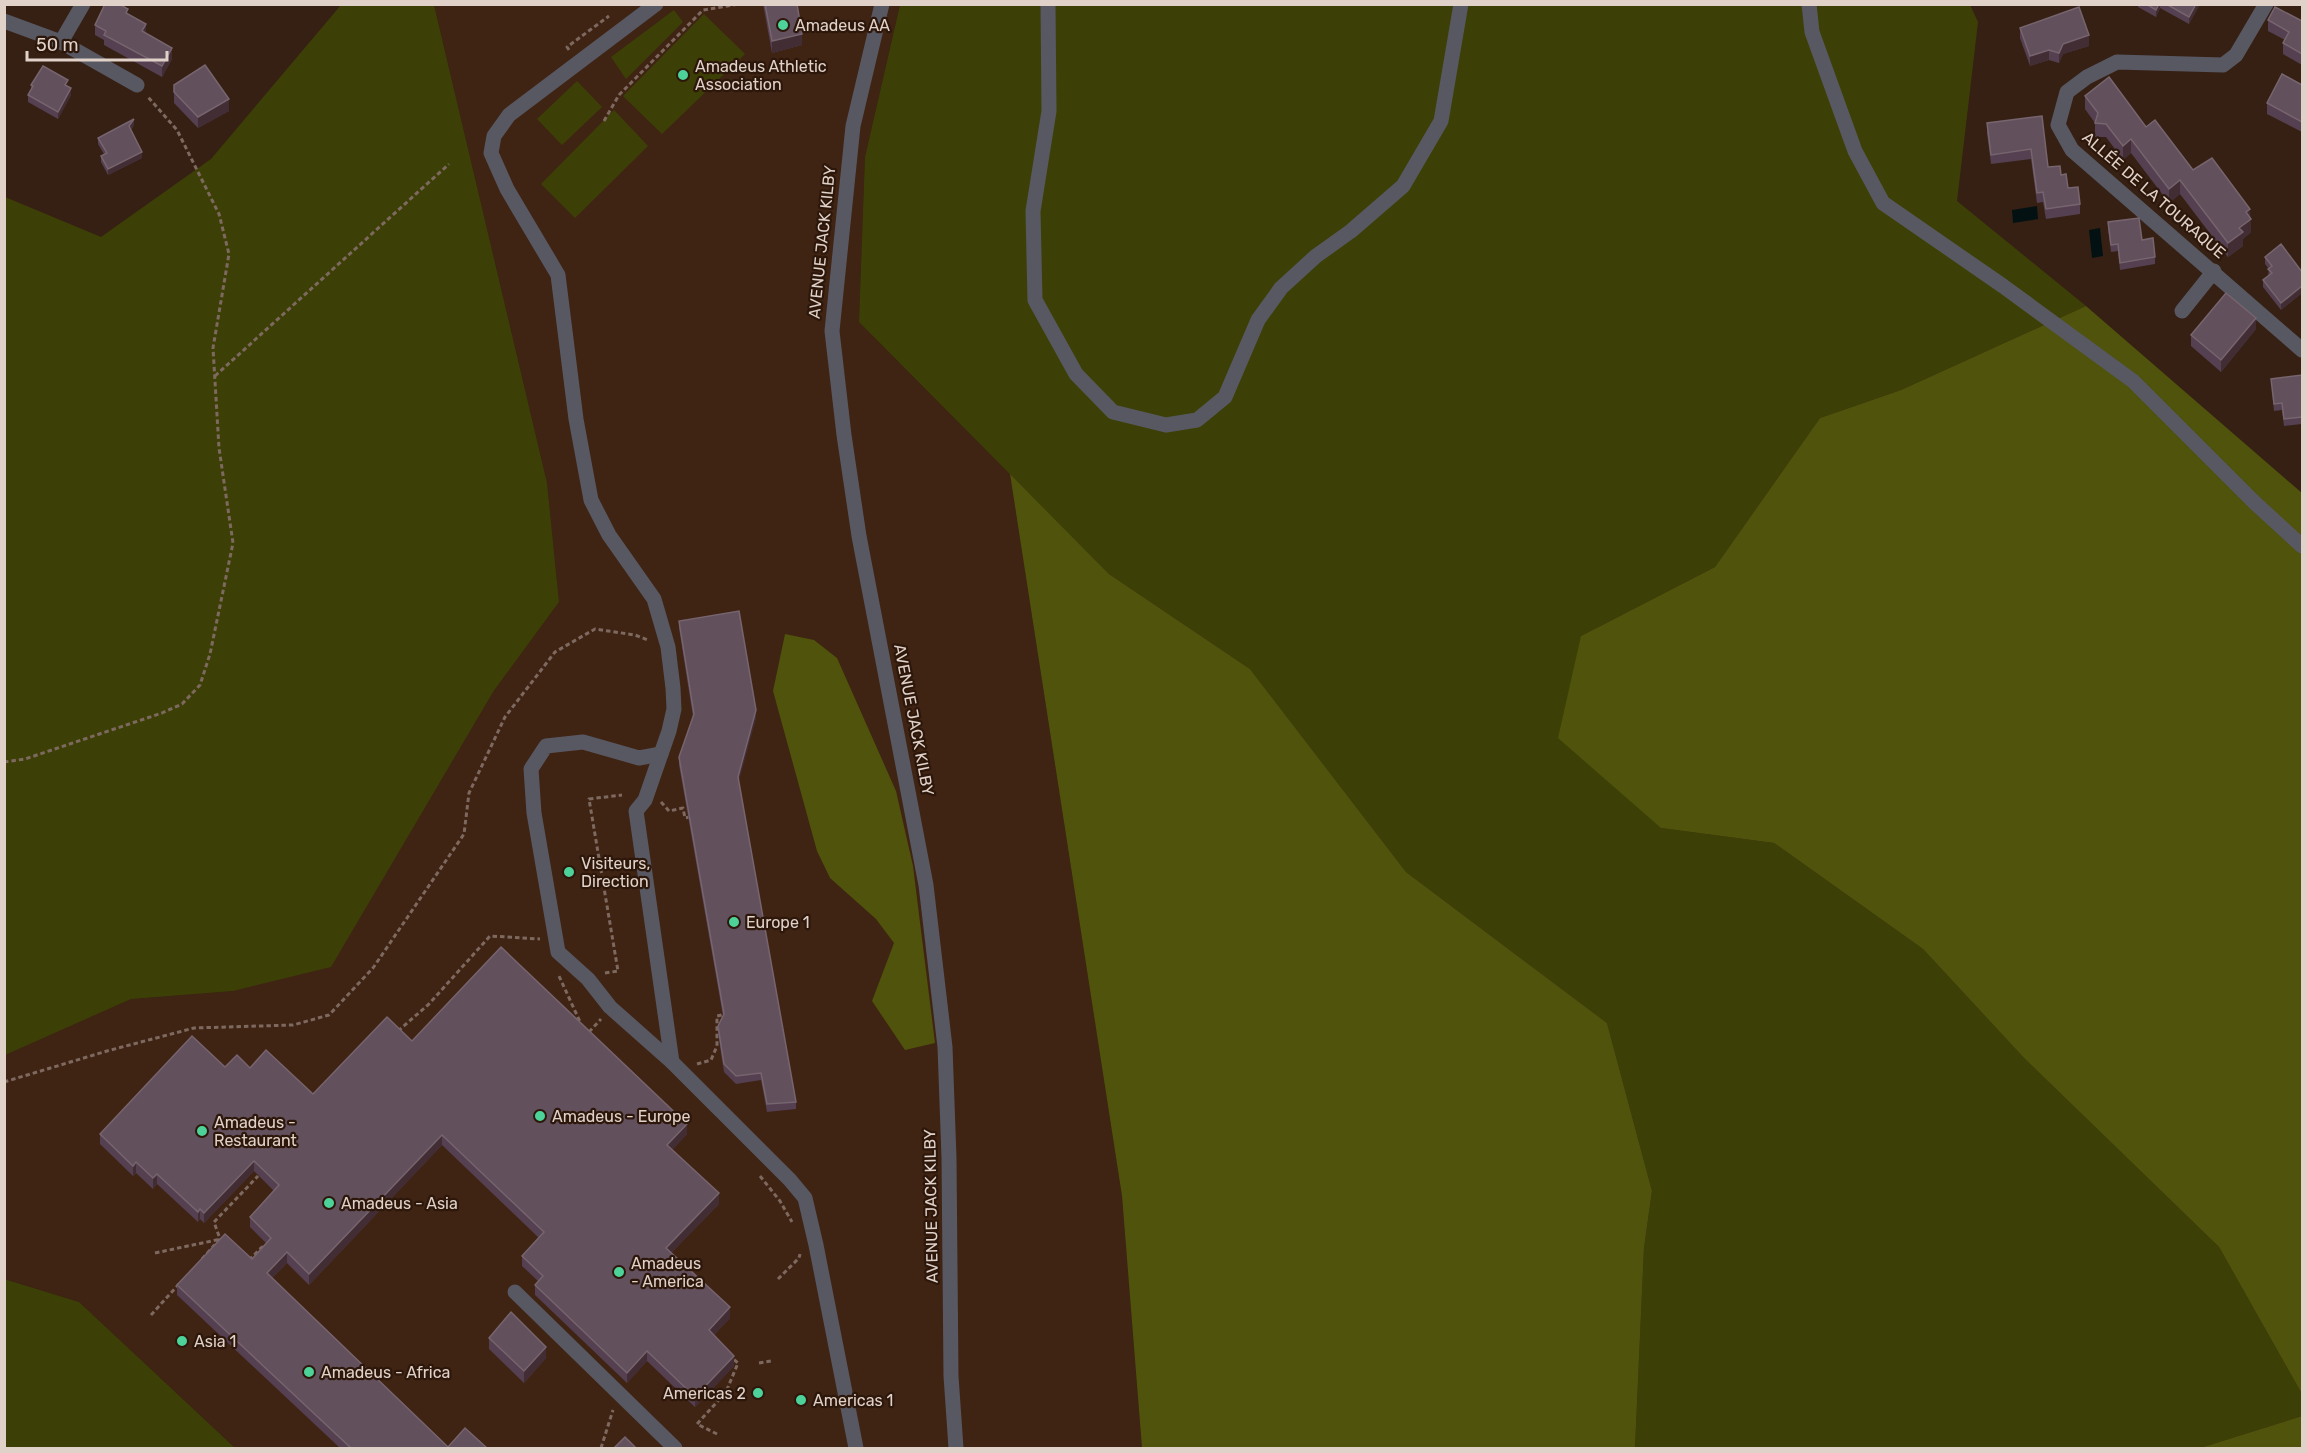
<svg xmlns="http://www.w3.org/2000/svg" width="2307" height="1453" viewBox="0 0 2307 1453" font-family="Rubik,sans-serif">
<style>
.built{fill:#3f2313}
.green{fill:#3d4006}
.forest{fill:#4f530b}
.water{fill:#031113}
.lines{fill:none;stroke-linecap:round;stroke-linejoin:round}
.path{stroke:#7d695f;stroke-width:3;stroke-dasharray:4.5 3;stroke-linecap:butt}
.minor{stroke:#585863;stroke-width:15}
.wall{fill:#544050}
.shaded-wall{fill:#412d33}
.building{fill:#63505d;stroke:#76646e;stroke-width:1.5}
.poi-dot{fill:#4dd39a;stroke:#2c170a;stroke-width:2}
.labels{text-anchor:middle;dominant-baseline:central;stroke-width:4.5;stroke-linejoin:round;paint-order:stroke}
.poi-label{font-size:16px;fill:#e0d1c9;stroke:#2c170a;text-anchor:start}
.street-label{font-size:16px;fill:#e0d1c9;stroke:#2c170a}
</style>
<rect width="100%" height="100%" fill="#362014"/>
<path class="built" d="M434,5H900L865,157L859,322L1010,474L1122,1196L1142,1448H235L79,1302L5,1279L4,1055L131,999L233,991L493,692L559,602L547,483Z"/>
<g class="green">
<path d="M341,5H434L547,483L559,602L493,692L331,967L233,991L131,999L5,1055V197L101,237L211,159Z"/>
<path d="M900,5H1970L1978,22L1957,201L2086,306L1901,390L1820,418L1715,567L1581,636L1661,828L1774,843L1923,949L2024,1058L2219,1247L2302,1394V1416L2200,1448H1635L1644,1248L1652,1191L1607,1023L1406,872L1250,669L1109,574L859,322L865,157Z"/>
<path d="M674,10L683,22L626,79L611,57Z"/>
<path d="M704,14L745,54L662,134L623,96Z"/>
<path d="M577,81L602,107L562,145L537,119Z"/>
<path d="M614,110L648,146L575,218L541,184Z"/>
<path d="M4,1279L79,1302L235,1448H5Z"/>
</g>
<g class="forest">
<path d="M2086,306L2302,493V1394L2219,1247L2024,1058L1923,949L1774,843L1661,828L1558,738L1581,636L1715,567L1820,418L1901,390Z"/>
<path d="M1010,474L1109,574L1250,669L1406,872L1607,1023L1652,1191L1644,1248L1635,1448H1142L1122,1196Z"/>
<path d="M785,634L814,640L837,658L896,791L913,866L935,1043L905,1050L872,1001L894,943L876,919L830,878L817,851L773,691Z"/>
<path d="M2302,1416V1448H2200Z"/>
</g>
<g class="water">
<path d="M2037,206L2038,219L2013,223L2012,210Z"/>
<path d="M2100,228L2103,256L2092,258L2089,230Z"/>
</g>
<g class="lines">
<g class="path">
<path d="M569,50L567,47L609,16"/>
<path d="M604,121L619,95L703,10L739,4"/>
<path d="M215,376L449,164"/>
<path d="M4,762L25,759L162,713L182,704L200,685L210,654L233,543L219,448L213,348L229,254L219,214L177,130L148,97"/>
<path d="M661,802L669,811L683,808L685,818L690,817"/>
<path d="M605,973L618,971L589,799L622,795"/>
<path d="M559,976L581,1024"/>
<path d="M398,1031L429,1004L490,936L540,939"/>
<path d="M589,1032L601,1019"/>
<path d="M697,1064L711,1060L717,1046V1016L726,1014"/>
<path d="M4,1082L107,1051L194,1028L293,1025L329,1015L373,968L464,834L469,793L505,717L555,652L595,629L635,635L648,640"/>
<path d="M760,1176L780,1201L792,1222"/>
<path d="M155,1253L221,1239"/>
<path d="M202,1259L220,1239L214,1222L258,1176"/>
<path d="M249,1260L262,1247L263,1248"/>
<path d="M778,1279L799,1258L800,1254"/>
<path d="M151,1315L179,1284"/>
<path d="M759,1363L771,1361"/>
<path d="M717,1434L697,1424L726,1392L738,1363L732,1358"/>
<path d="M601,1448L613,1410"/>
</g>
<g class="minor">
<path d="M656,4L509,115L494,136L491,153L507,189L558,275L576,419L591,500L609,535L654,599L668,647L673,688L674,709L669,731L645,800L636,811L672,1062"/>
<path d="M882,4L853,126L832,331L844,435L859,536L926,885L945,1047L949,1158L951,1376L956,1448"/>
<path d="M1048,4L1049,111L1033,211L1035,300L1076,374L1113,412L1166,425L1197,420L1225,397L1258,320L1281,288L1316,256L1351,231L1403,186L1441,121L1461,4"/>
<path d="M1809,4L1812,32L1855,151L1883,203L2003,286L2133,381L2254,502L2302,546"/>
<path d="M2266,4L2236,55L2223,65L2117,62L2087,77L2067,92L2058,125L2072,150L2302,350"/>
<path d="M4,21L61,42L137,85"/>
<path d="M61,42L83,4"/>
<path d="M2182,311L2214,271"/>
<path d="M661,754L639,758L583,742L546,746L531,769L534,813L558,952L588,979L610,1007L672,1062L790,1180L805,1198L816,1245L856,1448"/>
<path d="M515,1292L675,1448"/>
</g>
</g>
<g class="wall">
<path d="M763,4H797L802,45L772,53Z"/>
<path d="M2138,4H2200L2189,24L2160,8L2156,17L2138,7Z"/>
<path d="M128,14L146,34L172,59L162,77L104,45V40L95,35V25Z"/>
<path d="M2268,20L2302,21V65L2283,54V43L2285,40L2268,31Z"/>
<path d="M2020,28L2089,46L2063,54L2059,63L2049,60L2030,66L2020,38Z"/>
<path d="M31,85L68,86L71,95L58,119L28,102V95L31,90Z"/>
<path d="M174,85L229,111L198,128L174,103Z"/>
<path d="M2302,85V132L2267,114V103Z"/>
<path d="M2085,96L2146,127L2193,170L2250,218L2251,232L2243,239V246L2228,257L2180,194L2169,203L2131,153L2123,160L2106,137H2095V123L2085,109Z"/>
<path d="M2042,116L2048,167L2061,175L2068,188L2080,204V214L2046,219L2043,202L2037,203L2031,159L1991,164L1987,133V123Z"/>
<path d="M134,125L131,130L142,158L108,175L101,162V156L104,154L98,144V138Z"/>
<path d="M2108,222L2142,240L2155,257V264L2120,270L2118,251L2111,252L2108,229Z"/>
<path d="M2265,257L2302,272V293L2281,310L2263,287V280L2268,276L2269,269L2265,264Z"/>
<path d="M2256,329L2221,372L2191,346V335Z"/>
<path d="M2302,375V424L2284,426L2282,410L2274,411L2271,379Z"/>
<path d="M679,621L756,718L738,782L796,1102V1109L767,1112L761,1080L736,1084L724,1072L718,1034V1026L723,1016L679,765V757L693,717L679,628Z"/>
<path d="M412,1041L687,1134L672,1150L719,1204L671,1253L730,1318L714,1335L734,1366L695,1407L647,1361L627,1383L535,1295V1285L538,1281L522,1266V1256L539,1238L442,1145L309,1285L287,1263L272,1278L448,1447L488,1449H341L177,1295V1285L252,1259L266,1243L250,1227V1217L274,1191L254,1171L204,1223L200,1219L198,1222L157,1184L153,1189L136,1173L133,1176L100,1144V1134L225,1067L250,1068L313,1094Z"/>
<path d="M489,1338L546,1358L524,1383L489,1349Z"/>
</g>
<g class="shaded-wall">
<path d="M2159,4H2160V8L2156,17V10Z"/>
<path d="M2196,4H2200L2189,24V17Z"/>
<path d="M146,24V34L142,31Z"/>
<path d="M802,34V45L772,53V41Z"/>
<path d="M2089,35V46L2063,54L2059,63V53L2063,44Z"/>
<path d="M172,48V59L162,77V66Z"/>
<path d="M2049,50V60L2030,66V56Z"/>
<path d="M71,88V95L58,119V112Z"/>
<path d="M229,99V111L198,128V117Z"/>
<path d="M134,119V125L129,132V126Z"/>
<path d="M2131,139V153L2123,160V146Z"/>
<path d="M142,152V158L108,175V169Z"/>
<path d="M2180,180V194L2169,203V189Z"/>
<path d="M2250,209L2251,232L2243,239V246L2228,257V243L2239,228L2246,212Z"/>
<path d="M2302,286V293L2281,310V303Z"/>
<path d="M2256,318V329L2221,372V360Z"/>
<path d="M756,710V718L738,785V777Z"/>
<path d="M687,1124V1134L667,1155V1145Z"/>
<path d="M442,1135V1145L309,1285V1274Z"/>
<path d="M254,1161V1171L204,1223V1213Z"/>
<path d="M136,1162V1173L133,1176V1166Z"/>
<path d="M157,1174V1184L153,1189V1178Z"/>
<path d="M719,1193V1204L666,1258V1248Z"/>
<path d="M200,1209V1219L198,1222V1212Z"/>
<path d="M287,1252V1263L267,1283V1273Z"/>
<path d="M730,1307V1318L709,1340V1330Z"/>
<path d="M546,1347V1358L524,1383V1371Z"/>
<path d="M647,1351V1361L627,1383V1373Z"/>
<path d="M734,1356V1366L695,1407V1397Z"/>
</g>
<g class="building">
<path d="M105,4H119L128,9L126,13L146,24L142,31L172,48L162,66L104,35L106,31L95,25Z"/>
<path d="M765,4H797L802,34L772,41Z"/>
<path d="M2146,4H2159L2156,10Z"/>
<path d="M2166,4H2196L2189,17Z"/>
<path d="M2079,7L2089,35L2063,44L2059,53L2049,50L2030,56L2020,28Z"/>
<path d="M2275,7L2302,21V54L2283,43L2289,32L2268,20Z"/>
<path d="M205,65L229,99L198,117L174,92V85Z"/>
<path d="M43,66L68,80L65,85L71,88L58,112L28,95L33,86L31,85Z"/>
<path d="M2282,74L2302,85V122L2267,103Z"/>
<path d="M2109,77L2146,127L2155,120L2193,170L2212,158L2250,209L2246,212L2251,219L2239,228L2243,232L2228,243L2180,180L2169,189L2131,139L2123,146L2106,124L2095,123L2098,113L2085,96Z"/>
<path d="M2042,116L2048,167L2060,166L2061,175L2066,174L2068,188L2078,187L2080,204L2046,209L2043,192L2037,193L2031,149L1991,155L1987,123Z"/>
<path d="M134,119L129,126L142,152L108,169L101,156L107,153L98,138Z"/>
<path d="M2139,218L2142,240L2153,238L2155,257L2120,263L2118,244L2111,245L2108,222Z"/>
<path d="M2281,244L2302,272V286L2281,303L2263,280L2272,273L2268,269L2272,266L2265,257Z"/>
<path d="M2226,293L2256,318L2221,360L2191,335Z"/>
<path d="M2302,375V417L2284,419L2282,403L2274,404L2271,379Z"/>
<path d="M739,611L756,710L738,777L796,1102L767,1104L761,1073L736,1076L724,1064L718,1026L724,1014L679,757L694,714L679,621Z"/>
<path d="M501,947L687,1124L667,1145L719,1193L666,1248L730,1307L709,1330L734,1356L695,1397L647,1351L627,1373L535,1285L543,1276L522,1256L544,1232L442,1135L309,1274L287,1252L267,1273L448,1447L465,1428L488,1449H352L177,1285L225,1234L252,1259L271,1238L250,1217L279,1185L254,1161L204,1213L200,1209L198,1212L157,1174L153,1178L136,1162L133,1166L100,1134L192,1036L225,1067L237,1055L250,1068L266,1050L313,1094L387,1017L412,1041Z"/>
<path d="M511,1312L546,1347L524,1371L489,1338Z"/>
<path d="M625,1437L637,1449H613Z"/>
</g>
<g class="poi-dot">
<circle cx="783" cy="25" r="6"/>
<circle cx="683" cy="75" r="6"/>
<circle cx="569" cy="872" r="6"/>
<circle cx="734" cy="922" r="6"/>
<circle cx="540" cy="1116" r="6"/>
<circle cx="202" cy="1131" r="6"/>
<circle cx="329" cy="1203" r="6"/>
<circle cx="619" cy="1272" r="6"/>
<circle cx="182" cy="1341" r="6"/>
<circle cx="309" cy="1372" r="6"/>
<circle cx="758" cy="1393" r="6"/>
<circle cx="801" cy="1400" r="6"/>
</g>
<g class="labels">
<g class="poi-label">
<text x="795" y="25">Amadeus AA</text>
<text x="695" y="66">Amadeus Athletic<tspan x="695" dy="18">Association</tspan></text>
<text x="581" y="863">Visiteurs,<tspan x="581" dy="18">Direction</tspan></text>
<text x="746" y="922">Europe 1</text>
<text x="552" y="1116">Amadeus - Europe</text>
<text x="214" y="1122">Amadeus -<tspan x="214" dy="18">Restaurant</tspan></text>
<text x="341" y="1203">Amadeus - Asia</text>
<text x="631" y="1263">Amadeus<tspan x="631" dy="18">- America</tspan></text>
<text x="194" y="1341">Asia 1</text>
<text x="321" y="1372">Amadeus - Africa</text>
<text x="746" y="1393" text-anchor="end">Americas 2</text>
<text x="813" y="1400">Americas 1</text>
</g>
<g class="street-label">
<text transform="translate(2154 195) rotate(41)">ALLÉE DE LA TOURAQUE</text>
<text transform="translate(822 242) rotate(-84)">AVENUE JACK KILBY</text>
<text transform="translate(914 720) rotate(79)">AVENUE JACK KILBY</text>
<text transform="translate(931 1206) rotate(-91)">AVENUE JACK KILBY</text>
</g>
</g>
<rect width="2307" height="1453" fill="none" stroke="#e0d1c9" stroke-width="12"/>
<path d="M27 51v9h140v-9" fill="none" stroke="#e0d1c9" stroke-width="3"/>
<text x="36" y="51" font-size="18" fill="#e0d1c9" stroke="#2c170a" stroke-width="4.5" paint-order="stroke">50 m</text>
</svg>
